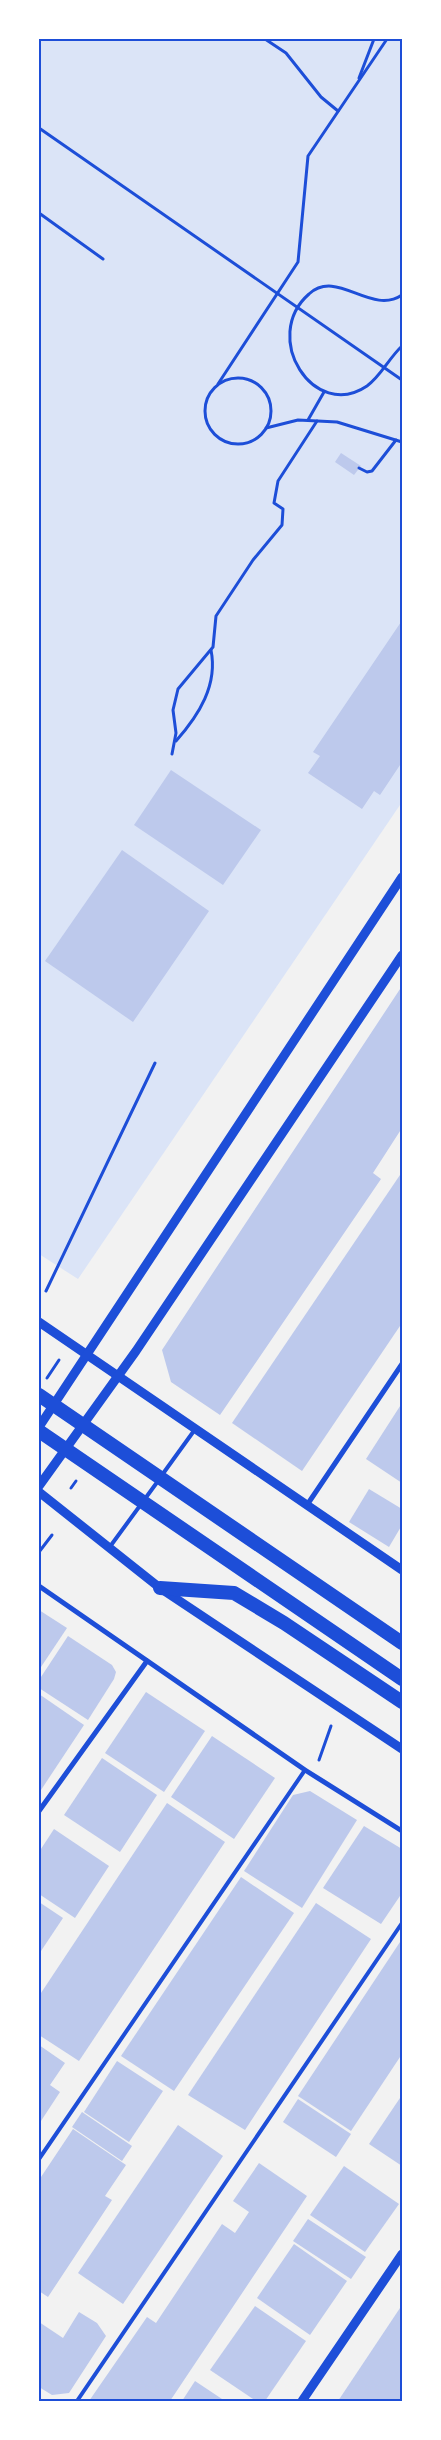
<svg xmlns="http://www.w3.org/2000/svg" width="441" height="2440" viewBox="0 0 441 2440" font-family="'IBM Plex Serif',serif">
<style>
.green{fill:#dbe4f7}
.building{fill:#bdc9ec}
.lines{fill:none;stroke-linecap:round;stroke-linejoin:round}
.path{stroke:#1d4ed8;stroke-width:3}
.service{stroke:#1d4ed8;stroke-width:4}
.minor{stroke:#1d4ed8;stroke-width:5}
.tertiary{stroke:#1d4ed8;stroke-width:9}
.trunk{stroke:#1d4ed8;stroke-width:14}
.neatline{fill:none;stroke:#1d4ed8;stroke-width:2}
</style>
<rect width="100%" height="100%" fill="#f2f2f2"/>
<path class="green" d="M39,39H402V802L78,1279L39,1254Z"/>
<g class="building">
<path d="M341,453L361,466L354,475L335,462Z"/>
<path d="M401,622L402,762L380,795L374,791L362,809L308,773L320,756L313,752Z"/>
<path d="M171,770L261,830L223,885L134,825Z"/>
<path d="M122,850L209,911L133,1022L45,961Z"/>
<path d="M402,986V1128L373,1173L381,1179L220,1415L171,1382L162,1350Z"/>
<path d="M402,1172V1323L302,1471L232,1423Z"/>
<path d="M402,1403V1483L366,1459Z"/>
<path d="M369,1489L402,1509V1525L389,1547L349,1522Z"/>
<path d="M39,1610L67,1628L39,1670Z"/>
<path d="M68,1636L112,1665L116,1672L114,1679L88,1720L39,1688V1680Z"/>
<path d="M146,1692L205,1731L164,1792L105,1753Z"/>
<path d="M39,1694L84,1725L39,1793Z"/>
<path d="M212,1736L275,1778L234,1839L171,1797Z"/>
<path d="M102,1758L157,1795L120,1852L64,1815Z"/>
<path d="M310,1791L357,1820L302,1908L244,1871L293,1795Z"/>
<path d="M167,1803L225,1842L79,2061L39,2035V1996Z"/>
<path d="M364,1826L402,1849V1893L381,1924L323,1888Z"/>
<path d="M54,1829L109,1866L75,1918L39,1894V1852Z"/>
<path d="M241,1877L294,1913L174,2091L121,2056Z"/>
<path d="M39,1902L63,1918L39,1954Z"/>
<path d="M316,1903L371,1939L245,2130L188,2095Z"/>
<path d="M402,1939V2054L351,2131L298,2096Z"/>
<path d="M39,2045L65,2063L50,2085L60,2092L39,2124Z"/>
<path d="M117,2061L163,2091L129,2142L84,2112Z"/>
<path d="M402,2095V2166L369,2144Z"/>
<path d="M298,2099L351,2134L336,2157L283,2122Z"/>
<path d="M82,2112L132,2146L122,2161L72,2127Z"/>
<path d="M178,2125L223,2156L123,2304L78,2273Z"/>
<path d="M73,2129L126,2165L105,2196L112,2200L48,2297L39,2291V2180Z"/>
<path d="M259,2163L307,2196L170,2401H89L147,2317L156,2323L222,2224L235,2233L249,2212L233,2201Z"/>
<path d="M344,2166L399,2204L365,2252L310,2215Z"/>
<path d="M308,2219L366,2257L351,2279L293,2241Z"/>
<path d="M294,2244L347,2281L310,2335L257,2298Z"/>
<path d="M402,2305V2401H338Z"/>
<path d="M255,2306L306,2341L265,2401H256L210,2370Z"/>
<path d="M79,2312L97,2323L106,2336L69,2393L52,2395L39,2387V2322L63,2338Z"/>
<path d="M195,2381L225,2401H182Z"/>
</g>
<g class="lines">
<g class="path">
<path d="M265,39L286,53L321,97L338,111"/>
<path d="M359,78L374,39"/>
<path d="M39,128L402,380"/>
<path d="M39,213L103,259"/>
<path d="M402,295C371,316 337,268 309,294C260,337 314,422 367,386C381,376 389,358 402,346"/>
<circle cx="238" cy="411" r="33"/>
<path d="M218,384L298,262L308,156L387,39"/>
<path d="M308,420L324,392"/>
<path d="M266,428L298,420L337,422L402,442"/>
<path d="M359,468L367,472L372,471L396,440"/>
<path d="M176,741C199,715 218,685 211,650"/>
<path d="M172,754L176,733L173,710L178,689L213,647L216,616L253,560L282,525L283,509L274,503L278,481L317,421"/>
<path d="M46,1291L155,1063"/>
<path d="M47,1378L59,1360"/>
<path d="M71,1488L76,1481"/>
<path d="M39,1552L52,1535"/>
<path d="M319,1760L331,1726"/>
</g>
<g class="service">
<path d="M162,1475L196,1428"/>
<path d="M109,1548L158,1481"/>
<path d="M39,2159L305,1770"/>
<path d="M77,2401L402,1923"/>
</g>
<g class="minor">
<path d="M307,1505L402,1364"/>
<path d="M39,1586L305,1770L402,1831"/>
<path d="M39,1811L147,1661"/>
</g>
<g class="tertiary">
<path d="M39,1322L402,1570"/>
<path d="M39,1427L402,877"/>
<path d="M39,1486L136,1351L402,955"/>
<path d="M39,1492L160,1588L402,1749"/>
<path d="M302,2401L402,2254"/>
</g>
<g class="trunk">
<path d="M39,1395L402,1643"/>
<path d="M39,1431L402,1679"/>
<path d="M160,1588L234,1593L284,1623L402,1702"/>
</g>
</g>
<rect width="441" height="2440" fill="none" stroke="#ffffff" stroke-width="80"/>
<rect x="40" y="40" width="361" height="2360" class="neatline"/>
</svg>
